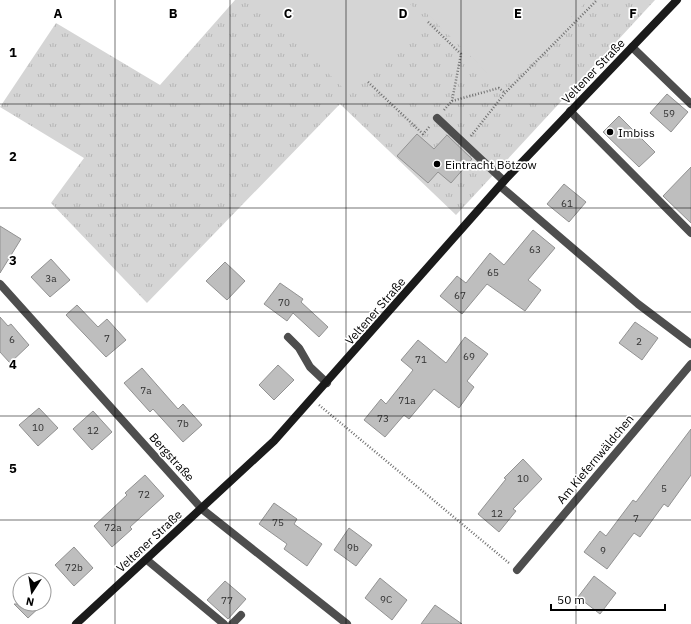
<svg xmlns="http://www.w3.org/2000/svg" width="691" height="624" viewBox="0 0 691 624" font-family="'IBM Plex Sans',sans-serif">
<style>
.grass{fill:url(#grass-tufts)}
.pitch{fill:#d5d5d5}
.building{fill:#bebebe;stroke:#929292}
.lines{fill:none;stroke-linecap:round;stroke-linejoin:round}
.path{stroke:#707070;stroke-width:2.5;stroke-dasharray:1 2;stroke-linecap:butt}
.service{stroke:#4e4e4e;stroke-width:8}
.minor{stroke:#4e4e4e;stroke-width:8}
.secondary{stroke:#1b1b1b;stroke-width:8}
.grid{fill:none;stroke:#000;stroke-width:1;stroke-opacity:0.55}
.poi-dot{fill:#000;stroke:#fff;stroke-width:1.5}
.labels{text-anchor:middle;dominant-baseline:central;stroke-width:3.5;stroke-linejoin:round;paint-order:stroke}
.number-label{font-size:10px;fill:#303030}
.street-label{font-size:12px;fill:#000;stroke:#fff}
.poi-label{font-size:12px;fill:#000;stroke:#fff;text-anchor:start}
.grid-label{font-size:13px;text-anchor:middle;font-weight:bold;fill:#000;stroke:#fff;stroke-width:3.5;stroke-linejoin:round;paint-order:stroke}
</style>
<defs>
<pattern id="grass-tufts" width="24" height="20" patternUnits="userSpaceOnUse"><rect width="24" height="20" fill="#d5d5d5"/><path d="M3 7l-1-3M5 7V3M7 7l1-3M15 17l-1-3M17 17v-4M19 17l1-3" fill="none" stroke="#b5b5b5"/></pattern>
</defs>
<rect width="100%" height="100%" fill="#fff"/>
<path class="grass" d="M235,0H655L456,215L340,104L147,303L51,203L84,158L0,107L56,23L160,85Z"/>
<g class="pitch">
<path d="M255,0H406L426,20L350,95Z"/>
<path d="M413,0H588L502,87Z"/>
</g>
<g class="building">
<path d="M667,94L688,112L671,132L650,113Z"/>
<path d="M619,116L655,152L639,167L603,132Z"/>
<path d="M417,134L434,149L447,135L472,159L451,183L438,172L428,183L397,156Z"/>
<path d="M691,167V223L663,196Z"/>
<path d="M564,184L586,202L569,222L547,204Z"/>
<path d="M0,226L21,239L0,273Z"/>
<path d="M533,230L555,248L528,280L541,290L525,311L487,284L462,314L440,296L457,276L466,283L490,253L504,265Z"/>
<path d="M51,259L70,280L50,297L31,277Z"/>
<path d="M225,262L245,281L227,300L206,281Z"/>
<path d="M280,283L303,299L301,302L328,327L319,337L293,313L287,321L264,304Z"/>
<path d="M77,305L98,327L107,319L126,340L106,357L66,315Z"/>
<path d="M0,317L8,326L11,324L29,345L10,363L0,352Z"/>
<path d="M635,322L658,338L642,360L619,343Z"/>
<path d="M465,337L488,354L467,381L474,387L459,408L434,389L409,419L404,415L385,437L364,420L381,399L386,404L413,370L401,360L418,340L446,363Z"/>
<path d="M278,365L294,380L274,400L259,385Z"/>
<path d="M142,368L178,409L183,404L202,425L183,442L153,409L150,412L124,383Z"/>
<path d="M39,408L58,428L38,446L19,425Z"/>
<path d="M93,411L112,432L92,450L73,429Z"/>
<path d="M691,429V475L668,507L664,504L640,537L634,533L607,569L584,552L600,531L606,536L633,500L636,502Z"/>
<path d="M523,459L542,479L513,509L516,511L499,532L478,514L506,479L504,478Z"/>
<path d="M145,475L164,496L130,527L132,529L112,547L94,526L127,495L125,493Z"/>
<path d="M274,503L297,519L294,524L322,544L307,566L284,549L287,544L259,524Z"/>
<path d="M349,528L372,545L356,566L334,550Z"/>
<path d="M74,547L93,568L74,586L55,565Z"/>
<path d="M594,576L616,593L600,614L578,597Z"/>
<path d="M380,578L407,600L392,620L365,598Z"/>
<path d="M225,581L246,599L228,619L207,600Z"/>
<path d="M14,604H43L28,618Z"/>
<path d="M435,605L462,624H421Z"/>
</g>
<g class="lines">
<g class="path">
<path d="M428,22L461,54L452,101"/>
<path d="M368,82L423,134L430,126"/>
<path d="M444,110L452,101L499,88L505,93"/>
<path d="M471,136L505,93L597,0"/>
<path d="M319,405L509,563"/>
</g>
<g class="service">
<path d="M632,47L691,104"/>
<path d="M570,111L691,233"/>
<path d="M437,118L504,181"/>
<path d="M288,337L299,348L310,367L327,383"/>
<path d="M147,560L224,624"/>
<path d="M232,624L241,615"/>
</g>
<g class="minor">
<path d="M500,186L638,304L691,344"/>
<path d="M0,284L202,509L347,624"/>
<path d="M517,570L691,364"/>
</g>
<path class="secondary" d="M76,624L274,441L504,181L677,0"/>
</g>
<path class="grid" d="M115,0V624M230,0V624M346,0V624M461,0V624M576,0V624M0,104H691M0,208H691M0,312H691M0,416H691M0,520H691"/>
<g class="poi-dot">
<circle cx="610" cy="132" r="4"/>
<circle cx="437" cy="164" r="4"/>
</g>
<g class="labels">
<g class="number-label">
<text x="669" y="113">59</text>
<text x="567" y="203">61</text>
<text x="535" y="249">63</text>
<text x="493" y="272">65</text>
<text x="51" y="278">3a</text>
<text x="460" y="295">67</text>
<text x="284" y="302">70</text>
<text x="107" y="338">7</text>
<text x="12" y="339">6</text>
<text x="639" y="341">2</text>
<text x="469" y="356">69</text>
<text x="421" y="359">71</text>
<text x="146" y="390">7a</text>
<text x="407" y="400">71a</text>
<text x="383" y="418">73</text>
<text x="183" y="423">7b</text>
<text x="38" y="427">10</text>
<text x="93" y="430">12</text>
<text x="523" y="478">10</text>
<text x="664" y="488">5</text>
<text x="144" y="494">72</text>
<text x="497" y="513">12</text>
<text x="636" y="518">7</text>
<text x="278" y="522">75</text>
<text x="113" y="527">72a</text>
<text x="353" y="547">9b</text>
<text x="603" y="550">9</text>
<text x="74" y="567">72b</text>
<text x="386" y="599">9C</text>
<text x="227" y="600">77</text>
</g>
<g class="street-label">
<text transform="translate(593 71) rotate(-46)">Veltener Straße</text>
<text transform="translate(375 311) rotate(-49)">Veltener Straße</text>
<text transform="translate(172 457) rotate(48)">Bergstraße</text>
<text transform="translate(595 459) rotate(-50)">Am Kiefernwäldchen</text>
<text transform="translate(149 541) rotate(-43)">Veltener Straße</text>
</g>
<g class="poi-label">
<text x="618" y="132">Imbiss</text>
<text x="445" y="164">Eintracht Bötzow</text>
</g>
</g>
<g class="grid-label">
<text x="58" y="18">A</text>
<text x="173" y="18">B</text>
<text x="288" y="18">C</text>
<text x="403" y="18">D</text>
<text x="518" y="18">E</text>
<text x="633" y="18">F</text>
<text x="13" y="57">1</text>
<text x="13" y="161">2</text>
<text x="13" y="265">3</text>
<text x="13" y="369">4</text>
<text x="13" y="473">5</text>
</g>
<g transform="translate(32 592) rotate(192)"><circle r="19" fill="#ffffff" stroke="#999999"/>
<path d="M0-3L7 15L0 10L-7 15Z" fill="#000000"/>
<text y="-6" font-size="11" font-weight="bold" text-anchor="middle" fill="#000000">N</text>
</g>
<path d="M551 604v6h114v-6" fill="none" stroke="#000000" stroke-width="2"/>
<text x="557" y="604" font-size="12" fill="#000000" stroke="#ffffff" stroke-width="3" paint-order="stroke">50 m</text>
</svg>
